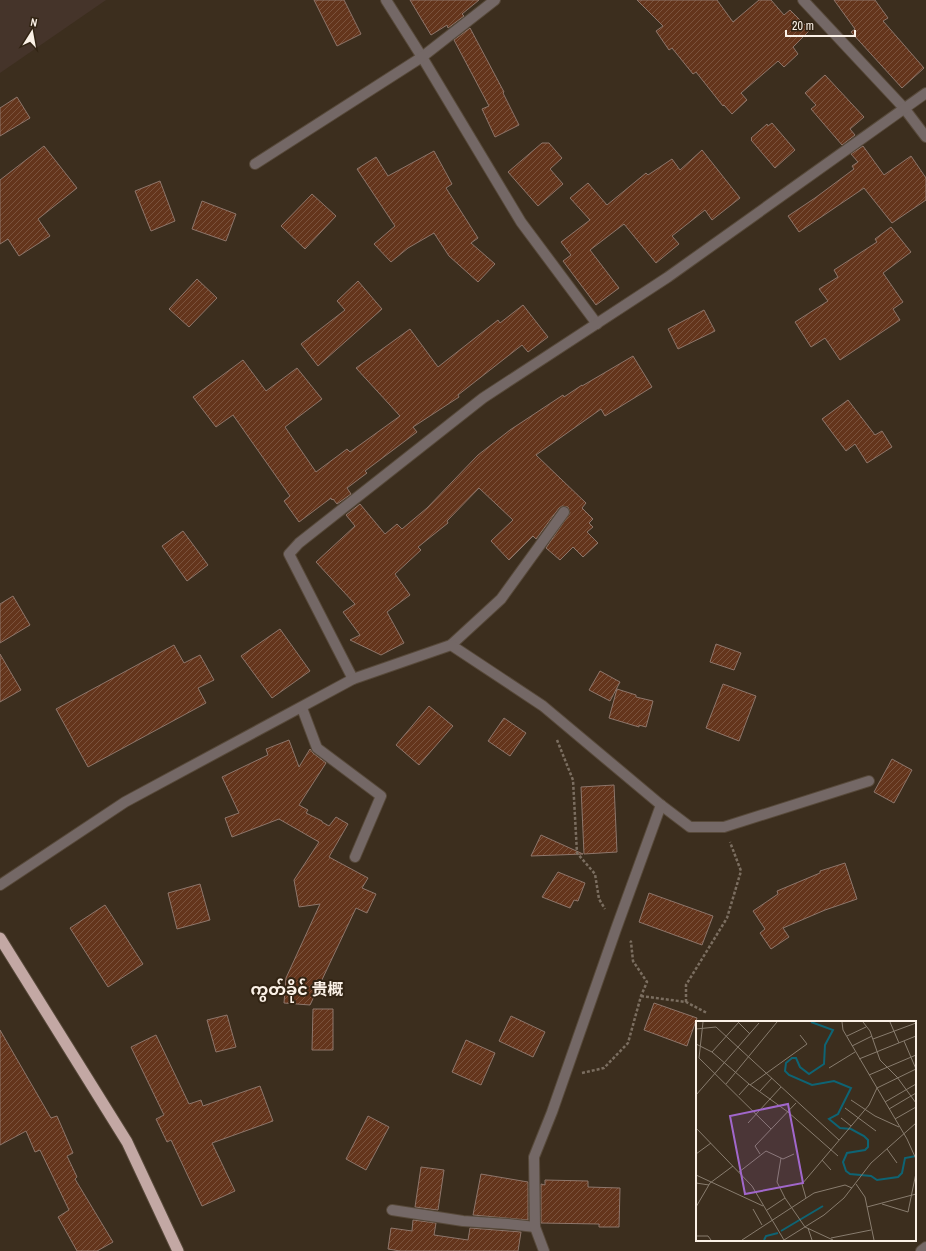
<svg xmlns="http://www.w3.org/2000/svg" width="926" height="1251" viewBox="0 0 926 1251" font-family="'Archivo Narrow','Noto Sans SC','Noto Sans Myanmar',sans-serif">
<style>
.medical{fill:#45342a}
.building{fill:url(#building-hatch);stroke:#8e766b}
.lines{fill:none;stroke-linecap:round;stroke-linejoin:round}
.service-casing{stroke:#57493a;stroke-width:12}
.minor-casing{stroke:#57493a;stroke-width:12}
.trunk-casing{stroke:#57493a;stroke-width:13}
.path{stroke:#7b6e60;stroke-width:2.5;stroke-dasharray:3 2;stroke-linecap:butt}
.service{stroke:#746866;stroke-width:10}
.minor{stroke:#746866;stroke-width:10}
.trunk{stroke:#c3a8a4;stroke-width:11}
.labels{text-anchor:middle;dominant-baseline:central;stroke-width:4;stroke-linejoin:round;paint-order:stroke}
.district-label{font-size:16px;font-weight:bold;fill:#fbf1e7;stroke:#322414}
.inset-river{fill:none;stroke:#0e6474;stroke-width:2}
.inset-road{fill:none;stroke:#887c6e;stroke-width:1}
.view{fill:#a167cb;fill-opacity:0.15;stroke:#a167cb;stroke-width:2}
.inset-edge{fill:none;stroke:#fbf1e7;stroke-width:2}
</style>
<defs>
<pattern id="building-hatch" width="6" height="6" patternUnits="userSpaceOnUse"><rect width="6" height="6" fill="#64351c"/><path d="M-1 1l2-2M0 6l6-6M5 7l2-2" fill="none" stroke="#7b533d"/></pattern>
</defs>
<rect width="100%" height="100%" fill="#3c2e1e"/>
<path class="medical" d="M0,0H106L0,73Z"/>
<g class="building">
<path d="M314,0H344L361,34L337,46Z"/>
<path d="M410,0H479L462,14L464,16L448,28L447,25L431,35Z"/>
<path d="M637,0H717L733,22L759,0H771L784,15L790,10L810,30L793,47L798,54L784,67L778,61L741,93L747,100L732,114L724,105L723,106L696,72L693,74L672,48L669,50L656,31L663,26Z"/>
<path d="M834,0H875L888,18L883,21L924,68L902,88L851,32L855,29Z"/>
<path d="M470,28L504,92L503,93L519,125L495,137L482,109L489,106L454,40Z"/>
<path d="M825,75L864,117L850,129L855,135L842,145L811,109L816,105L805,93Z"/>
<path d="M17,97L30,118L0,136V108Z"/>
<path d="M772,123L795,150L775,168L751,140L752,139L751,138L767,124L768,126Z"/>
<path d="M542,143H549L562,158L550,169L563,184L538,206L508,172Z"/>
<path d="M44,146L77,188L38,219L50,236L19,256L8,239L0,244V180Z"/>
<path d="M863,146L884,175L911,156L926,178V200L892,223L864,188L799,232L788,216L815,198L854,169L852,166L858,162L851,154Z"/>
<path d="M702,150L740,198L712,220L705,210L672,236L679,244L656,263L624,224L590,250L619,288L596,305L563,261L571,255L561,242L590,220L570,198L588,183L607,205L646,173L648,175L672,159L680,170Z"/>
<path d="M434,151L452,184L446,188L478,238L471,243L495,264L478,282L449,256L434,233L408,248L391,262L374,244L395,226L357,169L376,157L388,176Z"/>
<path d="M160,181L175,221L151,231L135,191Z"/>
<path d="M312,194L336,216L305,249L281,226Z"/>
<path d="M202,201L236,214L226,241L192,229Z"/>
<path d="M891,227L911,252L883,273L903,302L893,309L900,320L840,360L825,338L811,347L795,322L828,301L819,289L838,277L834,270L877,242L875,239Z"/>
<path d="M197,279L217,298L189,327L169,309Z"/>
<path d="M358,281L382,309L318,366L301,344L345,310L337,301Z"/>
<path d="M523,305L548,337L528,352L522,345L458,395L459,397L413,427L417,432L365,471L367,473L347,488L351,494L337,504L333,499L332,500L331,498L299,522L284,501L290,496L233,415L216,427L193,397L243,360L266,391L297,368L322,399L285,427L316,472L347,449L350,452L400,416L356,368L410,329L438,367L498,320L500,323Z"/>
<path d="M704,310L715,331L678,349L668,329Z"/>
<path d="M633,356L652,387L605,416L601,409L536,455L586,503L582,508L593,519L589,523L593,527L587,532L598,543L583,557L573,547L560,560L546,548L570,513L568,507L562,506L559,508L536,539L533,536L509,560L491,541L513,520L479,488L447,521L448,523L418,547L421,550L395,574L410,595L387,612L404,643L381,655L350,640L360,635L343,612L355,604L316,562L355,526L346,515L360,504L385,534L397,524L402,529L427,508L478,455L510,430L563,395L564,397L582,385V386Z"/>
<path d="M848,400L875,435L882,431L892,447L867,463L855,444L846,451L822,419Z"/>
<path d="M183,531L208,565L187,581L162,546Z"/>
<path d="M13,596L30,625L0,643V604Z"/>
<path d="M280,629L310,671L272,698L241,656Z"/>
<path d="M716,644L741,653L734,670L710,662Z"/>
<path d="M174,645L184,663L200,655L214,680L198,688L206,703L88,767L56,709Z"/>
<path d="M0,654L21,690L0,702Z"/>
<path d="M600,671L620,682L610,701L589,690Z"/>
<path d="M723,684L756,696L739,741L706,728Z"/>
<path d="M617,689L636,695V697L653,701L646,727L639,725V727L609,718Z"/>
<path d="M429,706L453,726L419,765L396,745Z"/>
<path d="M504,718L526,733L510,756L488,741Z"/>
<path d="M289,740L299,767L310,749L313,753L326,763L299,805L308,810L306,813L322,821V822L329,826L336,817L348,824L329,857L368,878L362,888L376,894L367,913L356,908L310,1005L284,1003L286,978L320,904L299,907L294,880L319,842L279,819L232,837L225,818L239,813L222,777L268,755L266,749Z"/>
<path d="M892,759L912,770L894,803L874,792Z"/>
<path d="M614,785L617,852L584,854L581,787Z"/>
<path d="M541,835L583,854L531,856Z"/>
<path d="M845,863L857,899L825,910L783,928L789,937L771,949L760,933L765,929L753,911L778,894L777,891L820,873V871Z"/>
<path d="M558,872L585,883L578,901L574,900L570,908L542,897Z"/>
<path d="M200,884L210,920L177,929L168,893Z"/>
<path d="M649,893L713,916L702,945L639,922Z"/>
<path d="M105,905L143,964L108,987L70,928Z"/>
<path d="M654,1003L697,1018L687,1046L644,1030Z"/>
<path d="M313,1009H333V1050H312Z"/>
<path d="M227,1015L236,1047L216,1052L207,1020Z"/>
<path d="M511,1016L545,1032L533,1057L499,1041Z"/>
<path d="M0,1030L51,1118L57,1116L73,1153L67,1156L77,1177L75,1179L113,1242L97,1251H77L58,1217L69,1210L40,1150L35,1152L26,1131L0,1145Z"/>
<path d="M156,1035L189,1104L201,1100L203,1106L260,1086L273,1121L212,1143L235,1191L202,1206L171,1140L167,1142L156,1119L164,1115L131,1047Z"/>
<path d="M466,1040L495,1053L481,1085L452,1072Z"/>
<path d="M368,1116L389,1127L366,1170L346,1159Z"/>
<path d="M421,1167L444,1170L438,1210L415,1207Z"/>
<path d="M481,1174L528,1182V1220L473,1215Z"/>
<path d="M545,1180L588,1181V1187L620,1188L619,1227H599V1224L541,1223V1184L545,1185Z"/>
<path d="M413,1220L436,1223L434,1235L468,1240L470,1228L521,1232L518,1251H400L388,1249L391,1228L412,1231Z"/>
</g>
<g class="lines">
<g class="service-casing">
<g id="service">
<path d="M451,645L501,599L564,512"/>
<path d="M302,708L317,748L381,796L355,857"/>
<path d="M392,1210L463,1221L508,1224L535,1227"/>
</g>
</g>
<g class="minor-casing">
<g id="minor">
<path d="M386,0L422,57L521,222L597,324"/>
<path d="M803,0L904,108L926,137"/>
<path d="M255,164L422,57L495,0"/>
<path d="M353,679L289,554L299,543L483,398L668,277L926,93"/>
<path d="M0,885L125,802L353,679L451,645L543,706L661,805L690,827H724L869,781"/>
<path d="M544,1251L535,1227L534,1157L552,1112L616,929L661,805"/>
<path d="M921,1251L926,1247"/>
</g>
</g>
<g class="trunk-casing">
<path id="trunk" d="M0,938L127,1142L178,1251"/>
</g>
<g class="path">
<path d="M557,740L573,780L577,853L595,874L599,899L605,909"/>
<path d="M641,996L686,1002L707,1013"/>
<path d="M686,1002V985L727,918L741,871L730,842"/>
<path d="M582,1073L604,1068L628,1043L641,996L647,982L633,961L631,942L630,941"/>
</g>
<use href="#service" class="service"/>
<use href="#minor" class="minor"/>
<use href="#trunk" class="trunk"/>
</g>
<g class="labels">
<g class="district-label">
<text x="297" y="989">ကွတ်ခိုင် 贵概</text>
</g>
</g>
<g transform="translate(696 1021)">
<rect width="220" height="220" fill="#3c2e1e"/>
<path class="inset-river" d="M115,1L137,9L129,24L128,43L113,53L104,46L100,37H96L90,42L89,50L93,54L116,64L138,60L155,67L142,93L133,98L144,107L155,108L168,115L172,119V126L169,129L151,132L147,141L150,150L154,153L175,155L181,159L202,156L206,152L209,137L220,135M85,210L127,185M68,219L70,215L82,212"/>
<path class="inset-road" d="M7,1L3,37L75,108M42,1L54,13M146,1L147,9L211,118L220,138M167,1L174,10L184,39L201,56L220,82M194,1L203,22M0,8L20,6L143,119M151,15L170,6M177,18L220,2M208,20L220,48M0,23L16,31L53,63L92,91L142,135M156,25L176,15M16,31L43,1M163,38L220,15M133,47L159,31M173,54L220,34M30,63L81,1M54,64L111,23L104,14M64,70L76,57M0,74L63,2M43,74L53,63M155,79L179,95L203,106M189,81L220,63M149,87L180,110M193,88L220,72M145,97L155,105M199,98L220,86M52,102L85,66M0,107L56,165L88,219M191,128L201,142M0,133L15,122M64,133L59,125L100,82M85,137L81,161L89,177L109,206L137,219M126,139L135,149M43,151L70,130L87,138L98,133M0,154L67,185M0,162L13,164M160,163L169,176L178,219M110,177L106,163L173,84L181,67L220,48M186,183L212,191L220,152M0,186L14,162L37,145M171,186L220,173M57,188L66,204M71,189L89,177M112,207L116,219M0,215H12L15,219M135,217L175,209M46,219L118,172L149,164L156,167M88,219L128,194L148,177L175,142L220,102"/>
<path class="view" d="M92,83L107,162L49,173L34,95Z"/>
<rect width="220" height="220" class="inset-edge"/>
</g>
<g transform="translate(32 32) rotate(11)" stroke="#322414" stroke-width="3" paint-order="stroke">
<path d="M0-3L7 15L0 10L-7 15Z" fill="#fbf1e7"/>
<text y="-6" font-size="11" font-weight="bold" text-anchor="middle" fill="#fbf1e7">N</text>
</g>
<path d="M786 30v6h69v-6" fill="none" stroke="#fbf1e7" stroke-width="2"/>
<text x="792" y="30" font-size="12" fill="#fbf1e7" stroke="#322414" stroke-width="3" paint-order="stroke">20 m</text>
</svg>
